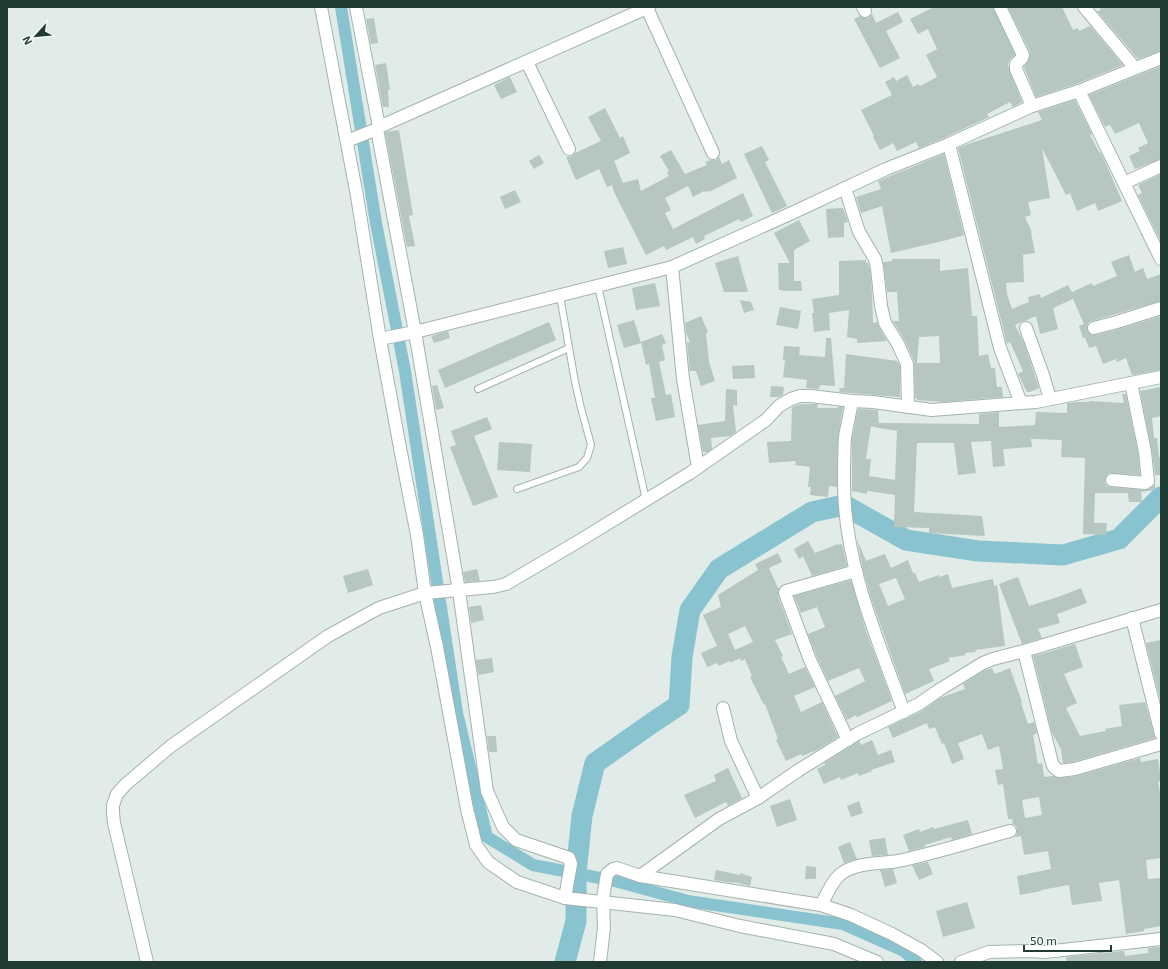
<svg xmlns="http://www.w3.org/2000/svg" width="1168" height="969" viewBox="0 0 1168 969" font-family="'Exo 2',sans-serif">
<style>
.lines{fill:none;stroke-linecap:round;stroke-linejoin:round}
.canal{stroke:#89c3d0;stroke-width:12}
.river{stroke:#89c3d0;stroke-width:21}
.building{fill:#b6c6c0;fill-rule:evenodd}
.service-casing{stroke:#a4b3ae;stroke-width:8}
.minor-casing{stroke:#a4b3ae;stroke-width:14}
.service{stroke:#fff;stroke-width:6}
.minor{stroke:#fff;stroke-width:12}
</style>
<rect width="100%" height="100%" fill="#e1ebe7"/>
<g class="lines">
<path class="canal" d="M341,7L376,223L405,371L457,713L487,837L533,865L615,881L688,901L843,924L904,951L916,962"/>
<path class="river" d="M565,962L576,921V873L582,816L595,763L652,723L679,705L682,657L690,610L719,569L812,512L844,505L906,540L978,551L1063,555L1119,539L1161,497"/>
</g>
<g class="building">
<path d="M934,7H993L1015,55L1010,59L1008,64L1009,69L1022,102L1013,107L1010,102L987,114L989,117L946,137L919,148L916,142L897,151L893,143L880,150L873,137L874,136L861,110L892,95L885,82L894,77L896,81L907,75L913,87L918,84L920,86L937,77L926,55L937,49L928,29L918,34L910,19Z"/>
<path d="M1008,7H1062L1073,30L1078,28L1079,31L1090,26L1123,65L1076,84L1036,97L1024,67L1029,60L1030,52Z"/>
<path d="M1100,7H1161V51L1138,59L1097,11L1101,10Z"/>
<path d="M898,12L903,22L886,31L900,58L880,68L854,19L860,16L864,18H868L872,14L876,23Z"/>
<path d="M374,18L378,43L371,44L366,19Z"/>
<path d="M386,63L390,90H388L389,107H383L375,65Z"/>
<path d="M1161,66V159L1135,169L1129,156L1140,151L1138,148L1148,143L1139,123L1115,134L1110,125L1105,127L1089,95Z"/>
<path d="M510,77L517,92L501,99L494,85Z"/>
<path d="M1075,100L1092,134L1090,135L1099,152H1100L1103,157L1122,201L1098,211L1095,203L1077,211L1070,193L1066,195L1042,148L1050,198L1028,202L1031,215L1025,217L1032,232H1031L1035,253L1023,255L1024,282L1006,283L1007,294L1012,309L1029,302L1028,297L1040,294L1041,298L1068,285L1072,292L1092,283L1093,286L1117,276L1111,262L1129,255L1135,272L1143,268L1147,279L1161,274V301L1092,321L1089,322L1087,326V330L1092,335H1096L1119,329L1161,316V370L1132,375L1126,358L1117,362L1116,359L1103,364L1096,346L1089,348L1085,337L1083,338L1079,326L1084,324L1073,299L1053,308L1058,329L1040,334L1036,316L1015,325L1024,343L1039,388L1030,392H1027L1018,374L1023,371L1010,342L1007,344L958,148L968,144L1042,120L1038,112Z"/>
<path d="M605,108L620,138L623,136L630,153L614,161L623,183L638,179L641,191L669,176L667,172L669,171L660,156L671,150L685,174L707,165L705,162L711,160H716L719,157L722,164L729,160L737,178L709,192V191L705,192L704,191L693,197L688,186L665,198L671,210L665,213L673,229L743,193L753,216L741,222L739,219L704,236L705,239L696,244L693,237L666,250L664,246L646,255L614,192L612,185L607,187L599,169L576,180L566,157L572,156L575,153L601,141L588,117Z"/>
<path d="M399,130L413,215L409,216L415,246L407,247L385,132Z"/>
<path d="M762,146L769,160L765,162L787,206L772,213L744,154Z"/>
<path d="M944,154L964,235L947,240L891,253L882,206L861,213L856,197L881,189L878,181Z"/>
<path d="M539,155L544,163L534,169L529,161Z"/>
<path d="M1161,174V242L1138,195L1142,193L1138,185Z"/>
<path d="M515,190L521,202L505,209L500,197Z"/>
<path d="M843,208L848,222L844,223V237L828,238L826,209Z"/>
<path d="M799,220L810,241L794,250V281H801L802,291H782L783,290H779L778,263H790L774,233Z"/>
<path d="M623,247L627,264L608,268L604,251Z"/>
<path d="M738,256L748,292H724L715,263Z"/>
<path d="M892,259H940V271L968,268L972,316H977L979,356L988,354L991,368H995L997,387H1002L1003,397L944,402L917,400V398H915L914,361L905,341L893,321H899L897,292H887L883,262L892,261ZM939,336L940,363H917L919,337Z"/>
<path d="M866,260V263H868L870,269L872,293L873,323L877,322L879,327L887,341L857,343V339L847,337L849,310L829,313L830,330L814,332L812,313H814L812,299L839,295V261Z"/>
<path d="M655,283L660,306L636,310L632,288Z"/>
<path d="M740,300L751,302L754,310L744,313Z"/>
<path d="M780,307L801,311L798,329L776,325Z"/>
<path d="M701,316L708,332L706,333L709,362L715,381L701,386L696,371H690L687,343L690,342L686,333L685,323Z"/>
<path d="M634,320L641,343L624,348L617,325Z"/>
<path d="M549,322L556,340L445,388L438,370Z"/>
<path d="M448,331L450,338L434,343L431,336Z"/>
<path d="M662,334L666,343L662,345L665,360L659,362L666,395L671,394L675,417L656,421L651,398H655L649,364L646,365L641,342Z"/>
<path d="M826,338H831L835,386L820,385L819,389L806,388L807,380L783,377L785,360H783L784,346L800,347L799,355L825,357Z"/>
<path d="M846,354L897,361L900,366V397L839,392L840,388H844Z"/>
<path d="M754,365L755,378L733,379L732,366Z"/>
<path d="M437,385L444,408L436,410L432,386Z"/>
<path d="M771,386L784,387L783,395L779,397H770Z"/>
<path d="M1161,387V416L1152,418L1154,438H1157L1159,457H1160L1161,463V475H1155L1152,451L1140,391Z"/>
<path d="M726,389L737,390V406L733,405L736,432L730,436L711,438L712,449L708,452H703L698,425L725,421Z"/>
<path d="M1122,394H1126L1138,453L1140,475L1109,473L1106,476L1105,483L1107,486L1111,487L1144,490L1149,489L1155,484V490L1141,492L1142,502H1129L1128,493H1095L1094,523H1107L1106,535L1083,534L1085,458L1061,457L1062,440L1031,439L1032,447L1003,449L1005,466L993,467L991,441L971,442L976,473L958,475L954,443H917L914,512L982,516L985,536L929,533V528L894,527L895,495L867,491V494L852,491V438L858,409L878,410L879,428L871,426L866,459H871L869,476L895,480L897,431L879,428V423L979,424V414L999,412V427L1035,425L1036,412L1067,413V403L1077,402H1089V401L1124,403Z"/>
<path d="M801,404H818L817,408H838V407H843L838,437L837,487L829,486L828,497L810,495L811,487H808L810,467L795,465L796,461L769,463L767,442L791,441L792,407Z"/>
<path d="M487,417L492,429L474,436L498,497L473,506L450,447L456,445L451,431Z"/>
<path d="M499,442L532,444L530,472L497,470Z"/>
<path d="M857,539L866,561L885,554L891,568L908,560L913,573H915L919,582L939,575L940,577L948,574L952,588L993,579L994,586L997,585L1005,646L975,650L976,652L965,653L966,655L948,658L950,661L929,669L934,681L905,694L871,598L863,570ZM896,578L905,599L888,606L879,584Z"/>
<path d="M808,541L815,553L838,544L839,545L842,544L847,566L812,576L803,556L799,559L794,549Z"/>
<path d="M778,553L782,562L769,568L778,588L780,587L778,592V596L792,634L775,640L783,656L781,657L789,674L805,667L815,687L794,696L801,712L822,702L838,737L817,750L802,756L801,754L786,761L776,740L778,739L765,704L764,705L750,677L752,676L745,659L741,661L740,658L730,663V661L719,666L717,663L707,667L701,653L717,646L703,615L721,607L718,595L758,570L755,564ZM745,626L753,642L735,650L728,634Z"/>
<path d="M368,569L373,585L348,593L343,576Z"/>
<path d="M477,569L480,581L465,582L463,572Z"/>
<path d="M1018,577L1029,606L1061,596L1081,588L1087,603L1057,614L1060,623L1038,629L1042,638L1022,644L999,584Z"/>
<path d="M851,580L866,631L892,701L857,717L856,715L847,720L835,696L865,681L859,668L828,681L817,657L808,634L825,627L817,607L801,613L794,596Z"/>
<path d="M481,605L484,620L471,623L469,607Z"/>
<path d="M1161,640V699H1160L1146,643Z"/>
<path d="M1075,644L1083,667L1064,674L1077,703L1066,708L1080,736L1106,731L1105,729L1122,726L1119,705L1145,702L1155,738L1073,762L1063,763L1061,749L1052,733L1033,656L1048,652Z"/>
<path d="M492,658L494,672L478,675L476,660Z"/>
<path d="M992,668L995,674L1010,668L1022,702L1021,703L1028,724L1034,722L1037,733L1033,735L1038,764L1042,763L1044,777L1053,776L1060,778L1076,776L1140,758L1141,762L1158,759L1161,778V781L1158,782L1161,797V858L1146,860L1148,879L1161,878V926L1144,929V931L1126,934L1119,880L1099,883L1102,901L1072,905L1069,885L1041,890V891L1020,895L1017,876L1051,869L1048,851L1024,855L1021,836L1015,837L1017,833V829L1016,826L1013,824L1012,819H1008L1003,784L998,785L995,770L1003,769L999,746L988,750L982,734L958,743L964,759L952,764L944,743L942,744L935,727L929,729L927,723L893,738L888,727L922,711L940,698L965,689L963,684L985,670ZM1039,797L1042,815L1025,818L1022,800Z"/>
<path d="M487,736H496L497,752H489Z"/>
<path d="M872,740L878,755L891,750L895,762L871,770L872,771L859,776L858,773L841,780L840,777L824,784L817,769L825,765L824,763L859,741L861,745Z"/>
<path d="M728,768L742,798L728,806L726,802L695,818L684,795L716,781L714,775Z"/>
<path d="M790,799L797,820L777,827L770,806Z"/>
<path d="M859,801L863,813L851,817L847,806Z"/>
<path d="M968,820L972,834L952,840L951,837L925,845V847L909,851L903,835L919,829L920,832L933,827L934,829Z"/>
<path d="M885,838L888,855L872,856L869,840Z"/>
<path d="M850,842L857,859L844,863L838,847Z"/>
<path d="M928,862L933,874L919,880L912,865Z"/>
<path d="M806,866L816,867V879H805Z"/>
<path d="M893,869L897,883L885,887L880,870Z"/>
<path d="M716,870L740,875V873L752,877L750,886L734,882L733,883L714,880Z"/>
<path d="M967,902L975,928L943,937L936,911Z"/>
<path d="M1161,947V962H1067L1066,957L1124,951L1125,956L1148,953V948Z"/>
</g>
<g class="lines">
<g class="service-casing">
<g id="service">
<path d="M598,286L646,500"/>
<path d="M478,389L569,348"/>
<path d="M517,489L579,467L587,458L591,445L581,408L575,382L560,296"/>
</g>
</g>
<g class="minor-casing">
<g id="minor">
<path d="M321,7L357,196L380,339L415,332L672,267L792,213L886,169L949,144L1032,106L1079,91"/>
<path d="M356,7L379,127"/>
<path d="M863,7L865,11"/>
<path d="M1000,7L1023,55L1022,58L1016,64V69L1032,106"/>
<path d="M1084,7L1135,68"/>
<path d="M647,8L713,153"/>
<path d="M1161,58L1079,91L1161,259"/>
<path d="M527,62L569,149"/>
<path d="M347,141L377,129"/>
<path d="M949,144L1000,348L1021,403"/>
<path d="M1124,183L1161,166"/>
<path d="M845,188L859,232L875,259L877,268L881,306L885,323L898,344L907,364L908,407"/>
<path d="M672,267L683,379L698,467"/>
<path d="M1026,328L1043,375L1050,399"/>
<path d="M1094,328L1117,322L1161,308"/>
<path d="M380,339L400,448L417,535L425,593L437,647L467,809L476,845L488,862L517,882L565,898L675,910L740,926L834,944L877,962"/>
<path d="M1112,480L1145,483L1148,481L1145,452L1131,383"/>
<path d="M1132,618L1161,734"/>
<path d="M1024,651L1161,610"/>
<path d="M723,708L731,741L758,798"/>
<path d="M904,712C877,638 844,563 844,483C844,468 844,452 845,437C847,425 850,413 852,401L873,402L932,410L1021,403L1036,402L1161,377"/>
<path d="M848,740L810,660L785,593L786,591L856,571"/>
<path d="M640,876L821,905L851,915L892,934L921,950L937,962"/>
<path d="M565,898L571,864L569,858L516,840L503,827L487,791L459,591L415,332L377,129L379,127L649,7"/>
<path d="M821,905C826,896 833,879 842,873C858,862 880,864 898,861C936,853 973,841 1010,831"/>
<path d="M147,962L114,823L113,813V805L117,794L126,784L171,746L328,636L379,608L425,593L493,587L506,584L579,541L690,473L766,420L779,406L791,399L800,396H811L852,401"/>
<path d="M600,962L604,928L603,898L607,874L613,869L617,868L640,876L719,819L758,798L799,770L844,742L857,734L919,704L939,690L983,663L993,659L1024,651L1052,763L1054,767L1059,771L1075,769L1161,744"/>
<path d="M961,962L989,952L1030,951L1045,952L1161,939"/>
</g>
</g>
<use href="#service" class="service"/>
<use href="#minor" class="minor"/>
</g>
<rect width="1168" height="969" fill="none" stroke="#213c35" stroke-width="16"/>
<g transform="translate(36 36) rotate(243)" stroke="#f1f8f5" stroke-width="3" paint-order="stroke">
<path d="M0-3L7 15L0 10L-7 15Z" fill="#213c35"/>
<text y="-6" font-size="11" font-weight="bold" text-anchor="middle" fill="#213c35">N</text>
</g>
<path d="M1024 945v6h87v-6" fill="none" stroke="#213c35" stroke-width="2"/>
<text x="1030" y="945" font-size="12" fill="#213c35" stroke="#f1f8f5" stroke-width="3" paint-order="stroke">50 m</text>
</svg>
